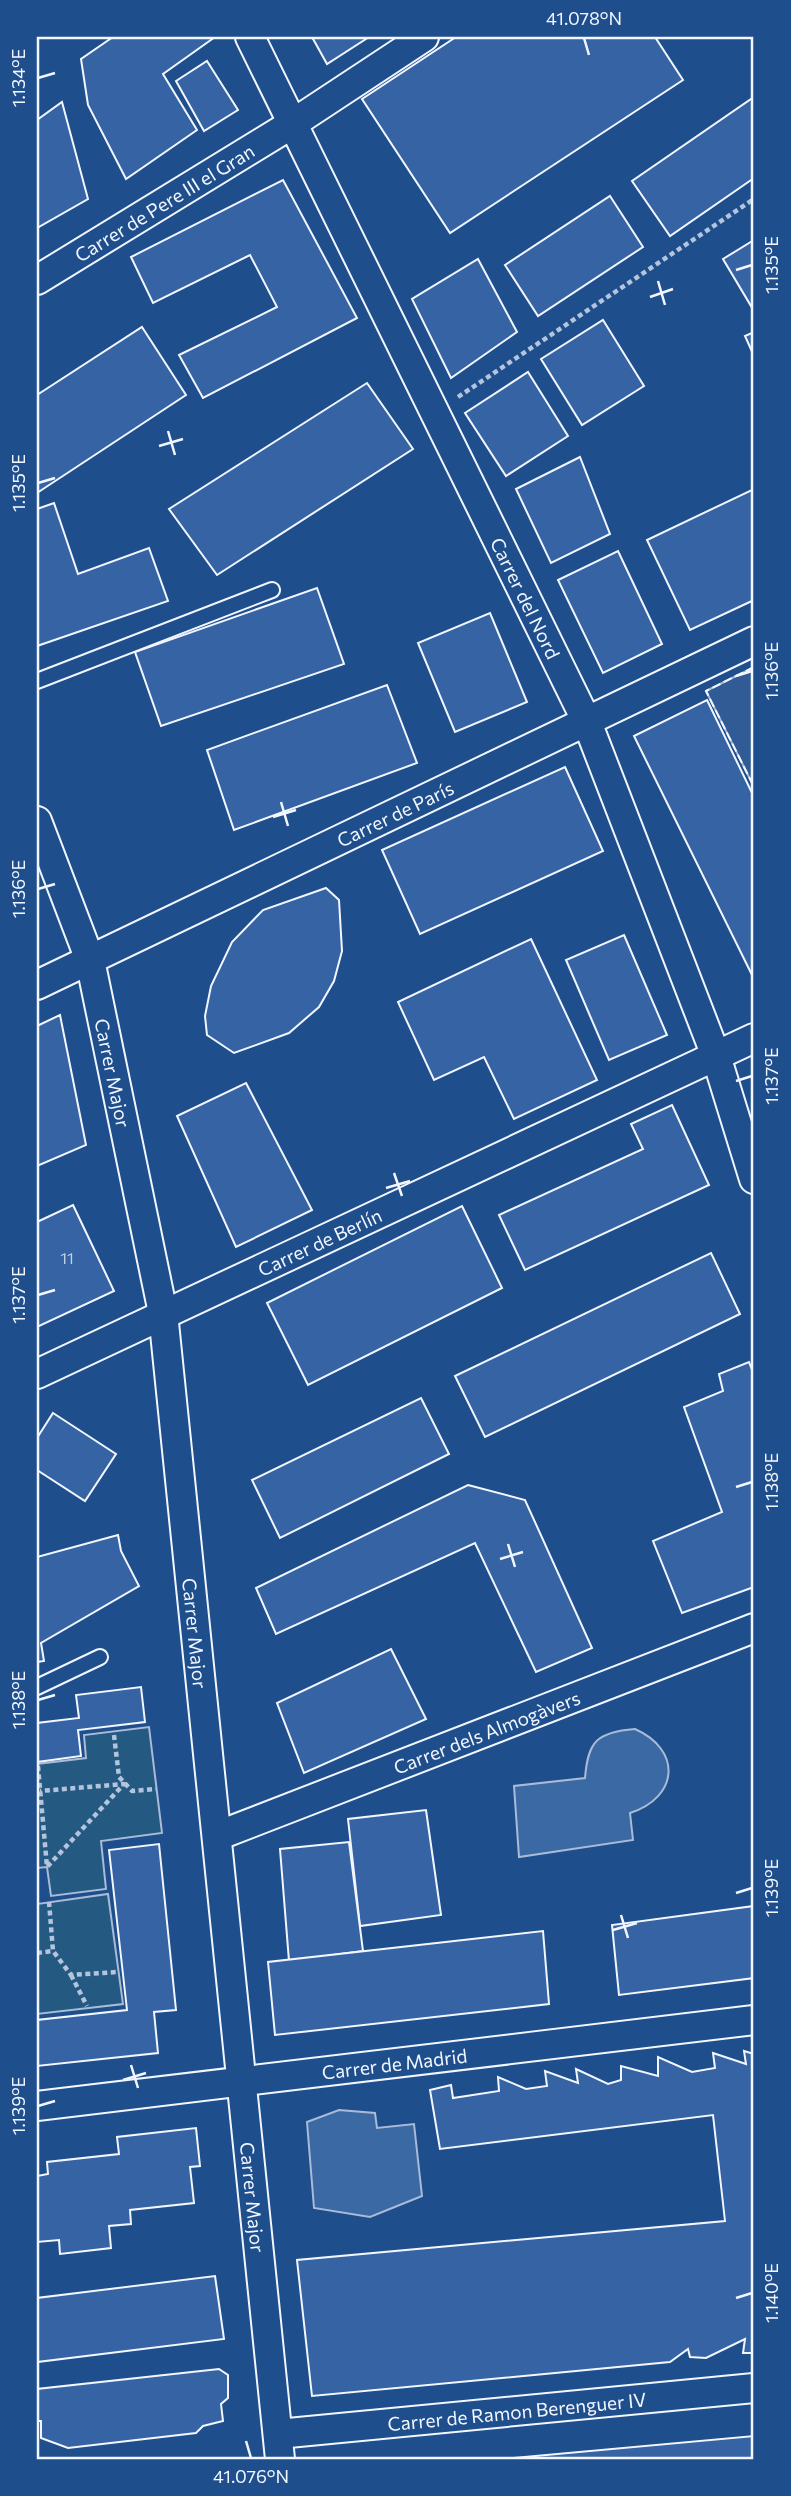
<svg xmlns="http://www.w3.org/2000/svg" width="791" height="2496" viewBox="0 0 791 2496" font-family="Commissioner,sans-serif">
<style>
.green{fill:#245a82;stroke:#a8bbd7;stroke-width:2}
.parking{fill:#305b95;stroke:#a8bbd7;stroke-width:2}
.water{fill:#3b69a3;stroke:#a8bbd7;stroke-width:2}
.building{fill:#3563a3;stroke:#f2f6ff;stroke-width:2}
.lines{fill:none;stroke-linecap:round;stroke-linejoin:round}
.lane-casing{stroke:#f2f6ff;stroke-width:18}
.street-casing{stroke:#f2f6ff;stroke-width:32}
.path{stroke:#b3c4dc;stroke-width:4.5;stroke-dasharray:5 3.5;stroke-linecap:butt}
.lane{stroke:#1f4e8c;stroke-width:14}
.street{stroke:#1f4e8c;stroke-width:28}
.fence{stroke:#f2f6ff;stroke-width:2;stroke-dasharray:9 3.5;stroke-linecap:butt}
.ticks{fill:none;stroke:#f2f6ff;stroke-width:2.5}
.labels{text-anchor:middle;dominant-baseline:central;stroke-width:5;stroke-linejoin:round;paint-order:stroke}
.number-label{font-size:16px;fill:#c3d1e8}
.street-label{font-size:19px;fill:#f2f6ff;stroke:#1f4e8c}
.neatline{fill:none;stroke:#f2f6ff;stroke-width:2.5}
.ticks-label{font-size:18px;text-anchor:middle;fill:#f2f6ff}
</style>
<rect width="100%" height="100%" fill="#1f4e8c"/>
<g class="green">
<path d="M149,1727L162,1833L101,1841L106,1889L51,1896L47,1867L37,1868V1764L86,1758L84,1735Z"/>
<path d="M108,1894L123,2004L37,2014V1904Z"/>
</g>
<path class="parking" d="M754,667V787L706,691Z"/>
<g class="water">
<path d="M635,1729C682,1750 679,1797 630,1813L633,1840L519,1857L514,1786L585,1778C588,1742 596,1732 635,1729Z"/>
<path d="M339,2110L375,2113L377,2128L414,2124L422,2196L370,2217L314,2208L307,2122Z"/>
</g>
<g class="building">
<path d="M113,37H215L163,74L197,130L126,179L88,105L81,59Z"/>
<path d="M312,37H369L327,64Z"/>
<path d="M456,37H655L683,80L450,233L362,99Z"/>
<path d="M207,61L238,110L204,131L176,81Z"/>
<path d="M754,97V178L670,236L632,181Z"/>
<path d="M62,102L88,199L37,228V120Z"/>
<path d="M283,180L357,318L203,398L179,355L277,307L250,255L153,303L131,257Z"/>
<path d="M610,196L643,247L538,316L505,265Z"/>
<path d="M754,240V311L723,259Z"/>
<path d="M478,259L517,332L451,378L412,299Z"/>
<path d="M603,320L644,386L582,425L541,359Z"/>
<path d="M142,327L186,395L37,493V395Z"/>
<path d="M754,332V356L745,336Z"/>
<path d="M528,372L568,436L506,476L465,413Z"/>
<path d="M367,383L413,449L217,575L169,509Z"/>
<path d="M580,457L610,534L551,563L516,489Z"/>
<path d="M754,489V600L690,630L647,540Z"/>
<path d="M54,503L78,574L149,548L168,601L37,646V509Z"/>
<path d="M618,551L662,644L603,673L558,580Z"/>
<path d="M317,588L344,664L161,726L135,652Z"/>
<path d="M490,613L527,702L455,732L418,643Z"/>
<path d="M387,685L417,763L234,830L207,750Z"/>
<path d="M707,700L754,797V979L634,736Z"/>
<path d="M565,767L603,851L420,934L382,850Z"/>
<path d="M326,888L339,900L342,951L334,981L319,1007L289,1033L234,1053L207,1035L205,1016L211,986L232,942L263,910Z"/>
<path d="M624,935L667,1035L609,1060L566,960Z"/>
<path d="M531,939L597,1080L514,1119L484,1057L434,1080L398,1002Z"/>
<path d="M60,1015L86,1145L37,1166V1026Z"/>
<path d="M246,1083L312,1210L236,1247L177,1116Z"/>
<path d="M672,1105L709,1185L525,1270L499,1215L643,1149L631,1124Z"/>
<path d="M73,1205L114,1291L37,1327V1222Z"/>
<path d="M462,1206L502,1288L308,1385L267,1303Z"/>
<path d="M711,1253L740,1314L485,1437L455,1376Z"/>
<path d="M749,1362L754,1375V1587L682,1613L653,1541L722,1512L684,1407L723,1391L719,1374Z"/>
<path d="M421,1398L449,1454L280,1538L252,1480Z"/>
<path d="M53,1413L116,1454L85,1501L37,1470V1438Z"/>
<path d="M468,1485L525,1500L592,1648L536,1672L475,1543L276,1634L256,1588Z"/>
<path d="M118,1535L121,1551L139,1586L41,1643L44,1661L37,1662V1557Z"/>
<path d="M391,1649L426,1719L304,1773L277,1703Z"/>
<path d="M141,1687L145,1722L78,1730L81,1756L37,1762V1723L79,1718L76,1695Z"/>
<path d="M426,1810L441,1915L360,1926L348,1819Z"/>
<path d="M349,1842L363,1951L289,1961L280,1849Z"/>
<path d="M159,1844L176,2010L154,2012L158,2053L37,2066V2020L127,2010L109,1850Z"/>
<path d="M754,1906V1978L619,1995L612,1925Z"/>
<path d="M543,1931L549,2004L275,2035L268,1962Z"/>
<path d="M744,2051L754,2054V2353H743L745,2339L706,2358L690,2357L688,2349L670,2362L312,2396L297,2260L725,2221L713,2115L440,2149L430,2090L451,2085L453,2098L499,2091L498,2077L526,2089L547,2086L545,2071L578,2083L576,2069L608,2084L621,2080V2066L658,2076V2057L692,2072L715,2068L713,2053L746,2064Z"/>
<path d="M196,2128L200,2166L190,2167L194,2203L130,2210L131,2224L109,2226L111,2248L60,2254L59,2240L37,2242V2176L48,2174L47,2162L119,2154L117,2137Z"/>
<path d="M215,2276L224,2339L37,2362V2298Z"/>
<path d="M219,2369L228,2375V2398L221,2404L223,2421L203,2426L196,2433L68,2448L41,2438V2421H37V2389Z"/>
<path d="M754,2436V2459H503Z"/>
</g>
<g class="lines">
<g class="lane-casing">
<g id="lane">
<path d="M37,681L272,590"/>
<path d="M37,1687L100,1657"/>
</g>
</g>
<g class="street-casing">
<g id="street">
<path id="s1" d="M250,37L587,722L716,1056L754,1179"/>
<path id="s2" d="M37,280L292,124L424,37"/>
<path id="s3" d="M37,821L90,960L163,1313L280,2459"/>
<path id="s4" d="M37,985L754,641"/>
<path id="s5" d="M37,1374L754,1038"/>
<path id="s6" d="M217,1836L754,1628"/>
<path id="s7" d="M37,2106L754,2020"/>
<path id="s8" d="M278,2434L754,2388"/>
</g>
</g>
<g class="path">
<path d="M458,397L754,199"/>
<path d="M114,1735L119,1777L132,1791L156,1789"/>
<path d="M38,1766L47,1867L124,1784L40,1791"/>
<path d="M49,1902L53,1951L71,1975L117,1972"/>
<path d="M37,1953L53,1951"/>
<path d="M71,1975L87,2006"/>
</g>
<use href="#lane" class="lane"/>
<use href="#street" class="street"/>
<path class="fence" d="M754,667L706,691L754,787"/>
</g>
<path class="ticks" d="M584,38L589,55M38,78L55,73M736,270L752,265M658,281L665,305M650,297L673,289M168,431L175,455M159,446L183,439M38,483L55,478M736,676L752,671M281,802L288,826M273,817L296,810M38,889L55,884M736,1081L752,1076M394,1173L402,1196M386,1188L410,1181M38,1295L55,1290M736,1487L752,1482M508,1544L515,1567M500,1559L523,1552M38,1700L55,1695M736,1893L752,1888M621,1915L628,1938M613,1930L637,1923M131,2065L138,2088M123,2080L146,2073M38,2106L55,2101M736,2298L752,2293M246,2441L251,2458"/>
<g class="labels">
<g class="number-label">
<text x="67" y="1257">11</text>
</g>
<g class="street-label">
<text stroke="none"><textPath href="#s2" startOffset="149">Carrer de Pere III el Gran</textPath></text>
<text stroke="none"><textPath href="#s1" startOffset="625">Carrer del Nord</textPath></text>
<text stroke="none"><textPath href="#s4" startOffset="397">Carrer de París</textPath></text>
<text stroke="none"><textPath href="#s3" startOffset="264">Carrer Major</textPath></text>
<text stroke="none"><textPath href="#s5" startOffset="312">Carrer de Berlín</textPath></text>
<text stroke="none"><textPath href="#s3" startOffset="831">Carrer Major</textPath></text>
<text stroke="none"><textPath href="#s6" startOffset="289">Carrer dels Almogàvers</textPath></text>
<text stroke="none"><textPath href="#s7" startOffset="360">Carrer de Madrid</textPath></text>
<text stroke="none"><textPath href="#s3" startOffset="1398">Carrer Major</textPath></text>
<text stroke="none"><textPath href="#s8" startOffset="240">Carrer de Ramon Berenguer IV</textPath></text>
</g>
</g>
<rect width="791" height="2496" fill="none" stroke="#1f4e8c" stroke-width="77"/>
<rect x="38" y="38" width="714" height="2420" class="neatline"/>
<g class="ticks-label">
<text x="584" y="25">41.078°N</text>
<text transform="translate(19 78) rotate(-90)" y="6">1.134°E</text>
<text transform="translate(772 265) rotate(-90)" y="6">1.135°E</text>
<text transform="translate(19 483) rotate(-90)" y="6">1.135°E</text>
<text transform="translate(772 671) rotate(-90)" y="6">1.136°E</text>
<text transform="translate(19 889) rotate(-90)" y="6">1.136°E</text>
<text transform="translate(772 1076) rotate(-90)" y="6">1.137°E</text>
<text transform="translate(19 1295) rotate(-90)" y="6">1.137°E</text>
<text transform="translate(772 1482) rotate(-90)" y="6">1.138°E</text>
<text transform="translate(19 1700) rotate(-90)" y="6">1.138°E</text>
<text transform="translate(772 1888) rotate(-90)" y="6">1.139°E</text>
<text transform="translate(19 2106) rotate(-90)" y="6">1.139°E</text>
<text transform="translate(772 2293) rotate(-90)" y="6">1.140°E</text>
<text x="251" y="2483">41.076°N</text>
</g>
</svg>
